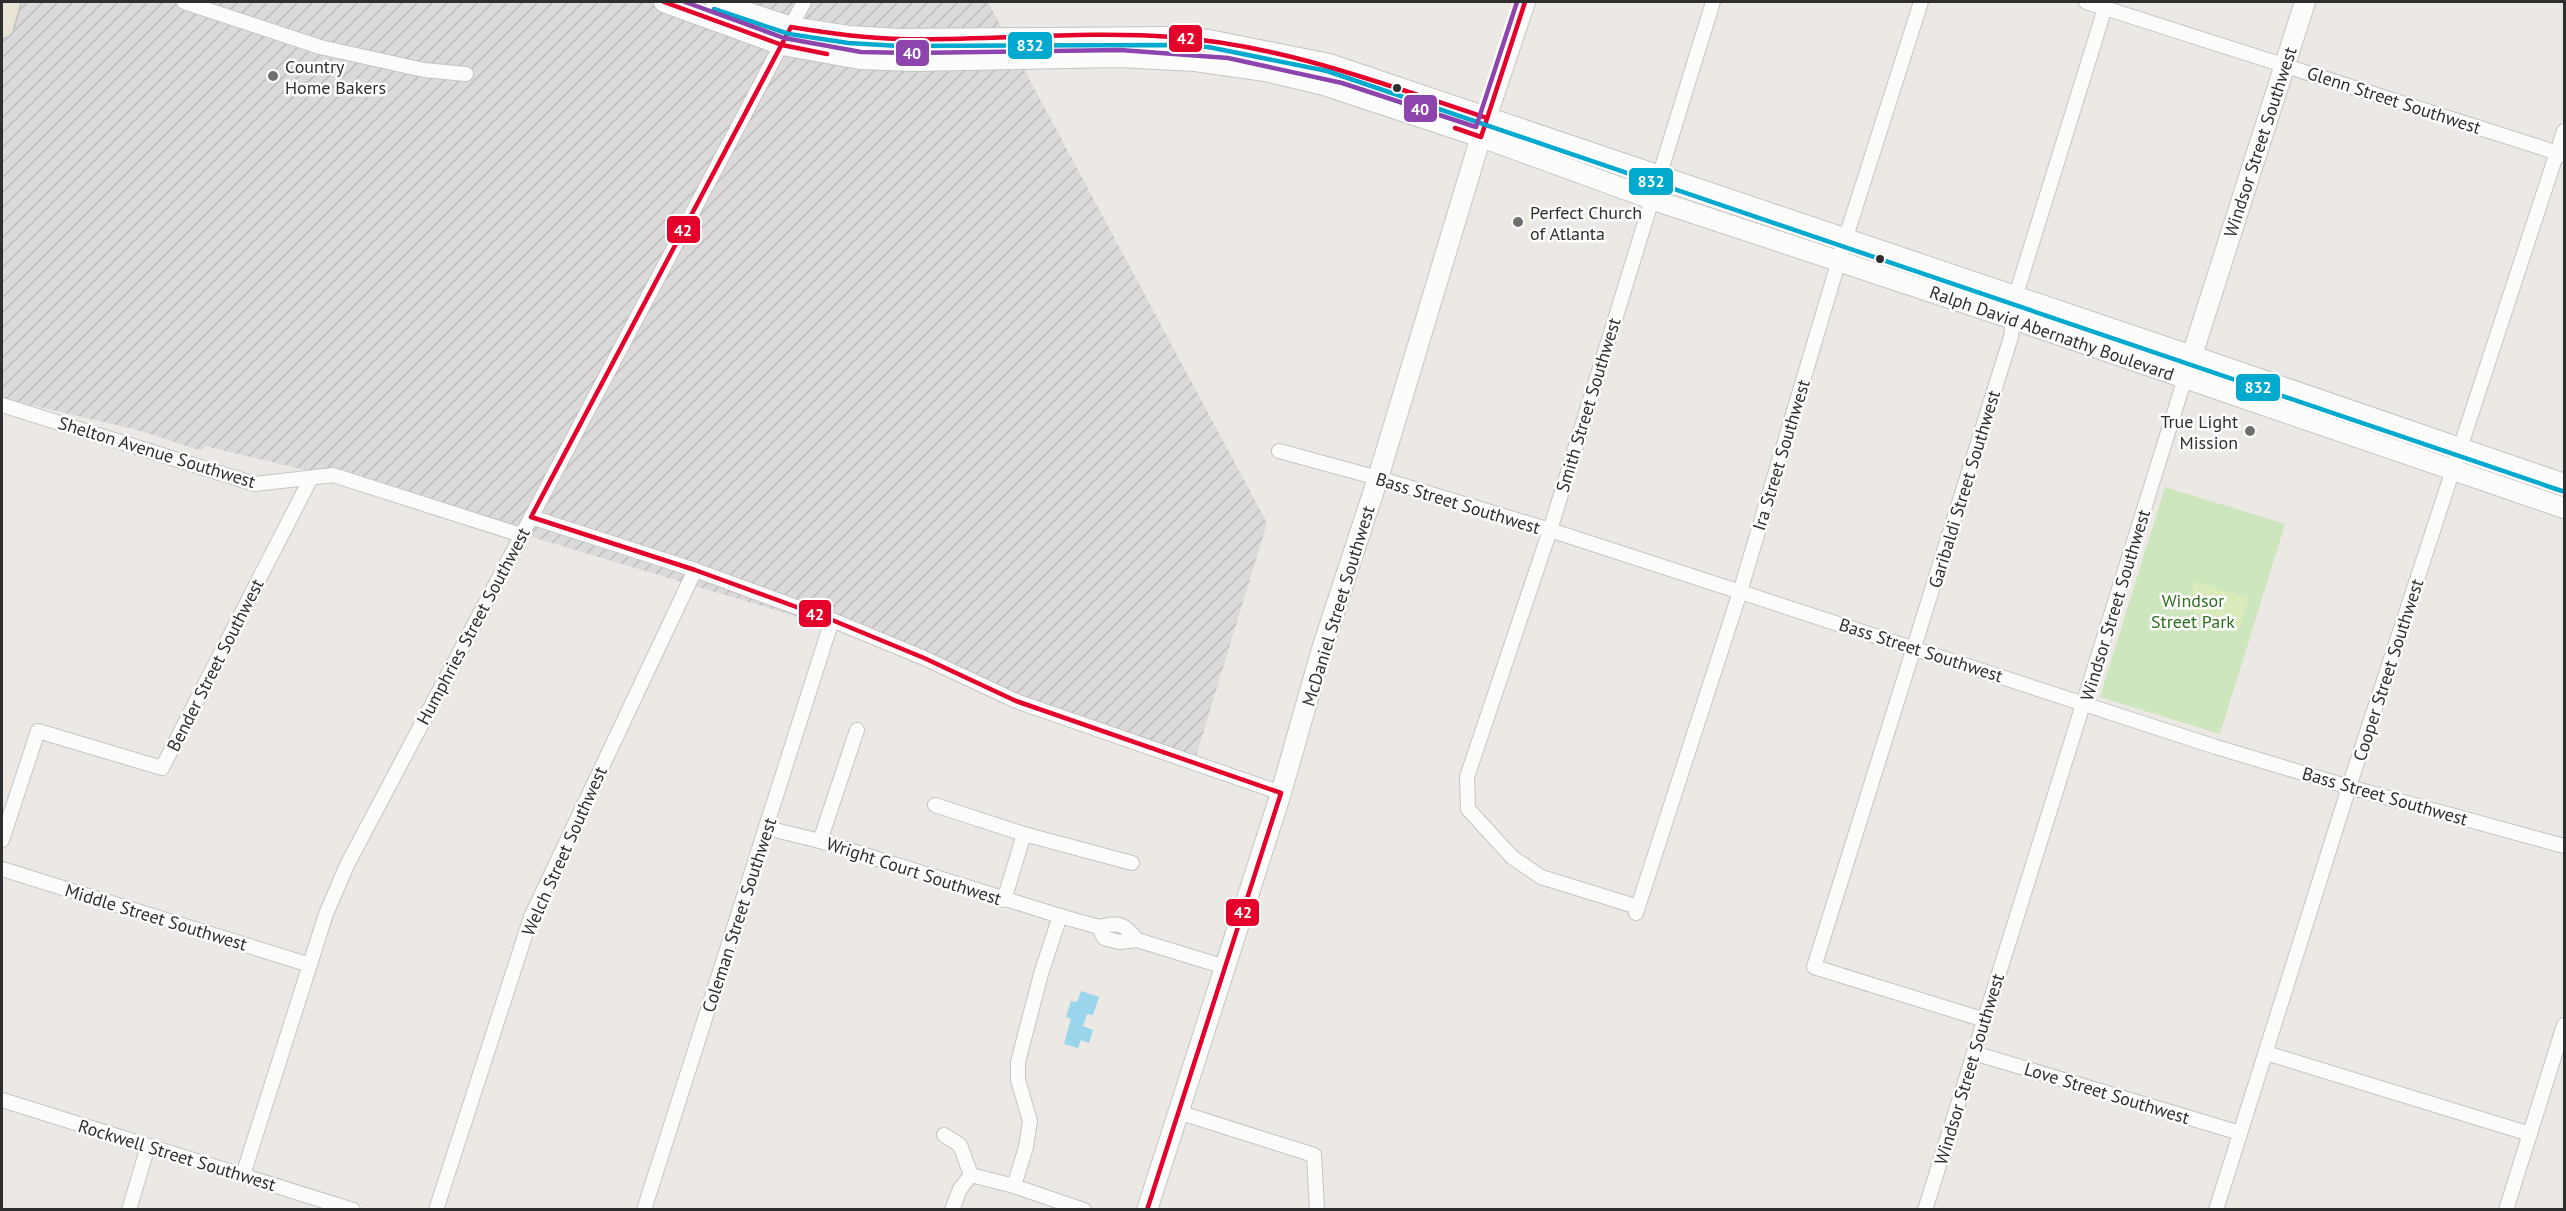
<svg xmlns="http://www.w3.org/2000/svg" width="2566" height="1211" viewBox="0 0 2566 1211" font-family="'PT Sans',sans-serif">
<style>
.industrial{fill:url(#industrial-furrows)}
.grass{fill:#cee6be}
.pitch{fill:#d9eabb}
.water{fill:#99d6ec}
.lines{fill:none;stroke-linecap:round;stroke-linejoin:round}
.street-casing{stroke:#c5c4c5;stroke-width:16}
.secondary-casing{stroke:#c5c4c5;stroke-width:22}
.primary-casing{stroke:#c6c5c4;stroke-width:26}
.street{stroke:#fcfcfb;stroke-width:14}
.secondary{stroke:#fcfcfb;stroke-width:20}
.primary{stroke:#e8e4d6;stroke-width:22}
.bus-1-casing{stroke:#fff;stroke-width:9}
.bus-2-casing{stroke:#fff;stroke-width:9}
.bus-3-casing{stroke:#fff;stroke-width:9}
.bus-1{stroke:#e4002b;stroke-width:4.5}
.bus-2{stroke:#00a9ce;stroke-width:4.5}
.bus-3{stroke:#8e44ad;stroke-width:4.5}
.poi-dot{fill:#706f6e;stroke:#fff;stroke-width:2}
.bus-dot{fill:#2e2e2e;stroke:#fff;stroke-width:2}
.labels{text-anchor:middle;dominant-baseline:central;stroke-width:5;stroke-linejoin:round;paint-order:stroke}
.poi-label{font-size:18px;fill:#2e2e2e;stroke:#fff;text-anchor:start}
.street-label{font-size:18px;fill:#2e2e2e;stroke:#fff}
.park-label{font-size:18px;fill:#2c6e1b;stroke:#fff}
.line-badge{stroke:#fff;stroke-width:2}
.badge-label{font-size:16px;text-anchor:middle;font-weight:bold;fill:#fff}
</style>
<defs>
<pattern id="industrial-furrows" width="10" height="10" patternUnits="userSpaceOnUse" patternTransform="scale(1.5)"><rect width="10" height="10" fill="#dcd9db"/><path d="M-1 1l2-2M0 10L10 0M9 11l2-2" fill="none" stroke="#bdbbbc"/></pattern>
</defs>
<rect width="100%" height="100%" fill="#ece8e4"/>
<path class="industrial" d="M2,2H988L1267,523L1194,763L1150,742L825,625L326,475L205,446L202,451L141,431L2,398Z"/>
<path class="grass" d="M2165,487L2285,524L2220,734L2100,697Z"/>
<path class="pitch" d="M2195,581L2249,598L2240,627L2186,610Z"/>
<path class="water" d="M1081,991L1099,997L1093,1015L1087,1014L1083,1026L1093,1030L1089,1043L1081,1040L1078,1048L1064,1044L1071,1019L1066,1017L1071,1001L1077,1002Z"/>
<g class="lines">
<g class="street-casing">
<g id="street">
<path d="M184,2L320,47L424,70L466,74"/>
<path d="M2086,2L2564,155"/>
<path d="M2,405L255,484L333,475L521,535"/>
<path d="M1279,451L1378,478L1550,530L2216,747L2349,787L2564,846"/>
<path d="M531,517L695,570L832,620L924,658L1016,701L1281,793"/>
<path d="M935,805L1024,834L1132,863"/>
<path d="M767,828L820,841L1060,916L1041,974L1018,1062V1080L1030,1121L1026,1147L1014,1186L971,1175L960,1145L944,1135"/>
<path d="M2,840L38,731L162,768L311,478"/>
<path d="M820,841L857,730"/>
<path d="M2,869L310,965"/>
<path d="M1004,900L1024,834"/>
<path d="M1638,907L1541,877L1512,857L1468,809L1467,777L1550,530L1713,2"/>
<path d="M1636,913L1740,592L1845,240L1921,2"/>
<path d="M1060,916L1099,927"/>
<path d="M1099,927L1104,938L1119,942L1137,940L1225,967"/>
<path d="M1099,927C1120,922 1123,923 1137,940"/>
<path d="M1985,1020L1814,967L2011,337L2015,298L2105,8"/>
<path d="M1974,1053L2240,1133"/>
<path d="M2266,1053L2530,1134"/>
<path d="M2,1100L353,1210"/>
<path d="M1178,1112L1314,1155L1317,1210"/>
<path d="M243,1175L326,914L347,865L804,2"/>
<path d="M1014,1186L1084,1210"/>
<path d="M129,1210L148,1146"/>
<path d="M436,1210L531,917L695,570"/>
<path d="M644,1210L832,620"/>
<path d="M952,1210L960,1189L971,1175"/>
<path d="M1925,1210L2185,378"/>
<path d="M2216,1210L2349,787L2564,131"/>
<path d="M2506,1210L2564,1025"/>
</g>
</g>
<g class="secondary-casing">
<g id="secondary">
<path d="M664,2L782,45L860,59L912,61L1120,57L1195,61L1265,71L1324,85L1481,137L1660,202L2013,319L2564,508"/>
<path d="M716,2L791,27L848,36L899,39L1169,37L1209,40L1329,64L2204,360L2564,484"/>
<path d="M2188,368L2305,2"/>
<path d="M1147,1210L1281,793L1322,649L1378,478L1491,103L1525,2"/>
</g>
</g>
<g class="primary-casing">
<path id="primary" d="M2,27L9,2"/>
</g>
<use href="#street" class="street"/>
<use href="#secondary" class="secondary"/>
<use href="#primary" class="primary"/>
<g class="bus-1-casing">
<g id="bus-1">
<path d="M664,2L782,45L827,54"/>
<path d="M1455,128L1481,137L1525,2"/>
<path d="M1147,1210L1281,793L1016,701L924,658L832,620L695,570L531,517L791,27C827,33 863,38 899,39C990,41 1081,30 1172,37C1282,45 1383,84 1487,118"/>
</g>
</g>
<g class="bus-2-casing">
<path id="bus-2" d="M714,9L789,34L848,43L899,46L1169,45L1208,47L1327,71L2562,491"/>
</g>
<g class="bus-3-casing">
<path id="bus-3" d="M685,2L784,38L861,52L912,53L1120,50L1228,58L1342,83L1476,127L1517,2"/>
</g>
<use href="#bus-1" class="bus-1"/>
<use href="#bus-2" class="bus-2"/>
<use href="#bus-3" class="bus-3"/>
</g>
<g class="poi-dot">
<circle cx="273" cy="76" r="6"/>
<circle cx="1518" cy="222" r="6"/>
<circle cx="2250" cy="431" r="6"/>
</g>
<g class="bus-dot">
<circle cx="1397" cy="88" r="5"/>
<circle cx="1880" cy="259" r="5"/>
</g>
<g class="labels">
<g class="poi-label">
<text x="285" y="66">Country<tspan x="285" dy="21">Home Bakers</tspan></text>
<text x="1530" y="212">Perfect Church<tspan x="1530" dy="21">of Atlanta</tspan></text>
<text x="2238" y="421" text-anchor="end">True Light<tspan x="2238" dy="21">Mission</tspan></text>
</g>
<g class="street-label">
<text transform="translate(2394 100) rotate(18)">Glenn Street Southwest</text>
<text transform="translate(2260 142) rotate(-72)">Windsor Street Southwest</text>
<text transform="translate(2052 333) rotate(19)">Ralph David Abernathy Boulevard</text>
<text transform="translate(1588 405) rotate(-73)">Smith Street Southwest</text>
<text transform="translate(157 452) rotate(17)">Shelton Avenue Southwest</text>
<text transform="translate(1781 455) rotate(-73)">Ira Street Southwest</text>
<text transform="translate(1964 489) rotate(-73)">Garibaldi Street Southwest</text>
<text transform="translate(1458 503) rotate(17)">Bass Street Southwest</text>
<text transform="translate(2115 605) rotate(-73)">Windsor Street Southwest</text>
<text transform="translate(1338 606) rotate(-73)">McDaniel Street Southwest</text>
<text transform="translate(473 626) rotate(-62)">Humphries Street Southwest</text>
<text transform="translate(1921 650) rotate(18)">Bass Street Southwest</text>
<text transform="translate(215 665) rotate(-63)">Bender Street Southwest</text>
<text transform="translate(2388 670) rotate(-72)">Cooper Street Southwest</text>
<text transform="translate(2385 796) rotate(16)">Bass Street Southwest</text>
<text transform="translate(564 851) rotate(-66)">Welch Street Southwest</text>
<text transform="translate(914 871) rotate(18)">Wright Court Southwest</text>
<text transform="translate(739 915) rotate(-72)">Coleman Street Southwest</text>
<text transform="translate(156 917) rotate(17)">Middle Street Southwest</text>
<text transform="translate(1969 1069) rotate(-73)">Windsor Street Southwest</text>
<text transform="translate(2107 1093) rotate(17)">Love Street Southwest</text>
<text transform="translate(177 1155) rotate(17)">Rockwell Street Southwest</text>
</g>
<g class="park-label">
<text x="2193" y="600">Windsor<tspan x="2193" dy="21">Street Park</tspan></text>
</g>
</g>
<g class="line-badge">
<rect x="1168" y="24" width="35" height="29" rx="6" fill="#e4002b"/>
<rect x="1007" y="31" width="46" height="29" rx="6" fill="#00a9ce"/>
<rect x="895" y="39" width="35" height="28" rx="6" fill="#8e44ad"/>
<rect x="1403" y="94" width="35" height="29" rx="6" fill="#8e44ad"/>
<rect x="1628" y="167" width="46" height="29" rx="6" fill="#00a9ce"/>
<rect x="666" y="215" width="35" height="29" rx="6" fill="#e4002b"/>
<rect x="2235" y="373" width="46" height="29" rx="6" fill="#00a9ce"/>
<rect x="798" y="599" width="34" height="29" rx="6" fill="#e4002b"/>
<rect x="1225" y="898" width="35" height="29" rx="6" fill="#e4002b"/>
</g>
<g class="badge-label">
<text x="1186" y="44">42</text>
<text x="1030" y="51">832</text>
<text x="912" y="59">40</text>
<text x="1420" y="115">40</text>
<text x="1651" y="187">832</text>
<text x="683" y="236">42</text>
<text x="2258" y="393">832</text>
<text x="815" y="620">42</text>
<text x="1243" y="918">42</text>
</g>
<rect width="2566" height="1211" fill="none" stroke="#2e2e2e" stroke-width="6"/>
</svg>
